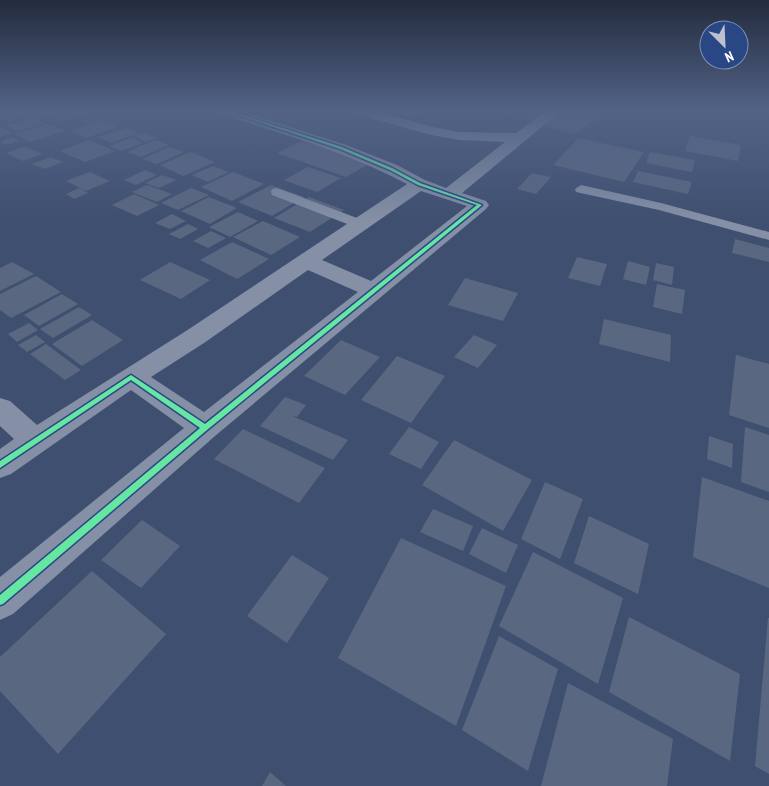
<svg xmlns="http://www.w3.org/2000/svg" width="769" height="786" viewBox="0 0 769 786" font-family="'PT Sans Narrow',sans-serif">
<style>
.building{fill:#5a6781}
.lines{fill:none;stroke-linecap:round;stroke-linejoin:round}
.service{fill:#8590a6;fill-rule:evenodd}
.minor{fill:#8590a6;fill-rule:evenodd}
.cycleway-casing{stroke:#2a4785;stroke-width:3}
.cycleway{fill:#66e7a1;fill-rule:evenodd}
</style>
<rect width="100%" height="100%" fill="#3f4f70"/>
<g class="building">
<path d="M15,111H22L32,114L9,122L0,118V116Z"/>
<path d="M52,111H86L89,112L61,121L43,114Z"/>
<path d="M392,111H425L411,117Z"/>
<path d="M562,111L596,119L575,134L540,125Z"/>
<path d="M33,118L44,123L18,131L7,126Z"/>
<path d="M103,120L118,127L86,138L71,131Z"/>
<path d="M48,124L65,131L31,142L14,134Z"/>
<path d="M0,127L12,133L0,137Z"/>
<path d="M127,128L139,133L111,143L98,137Z"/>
<path d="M144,133L157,138L146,142L134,136Z"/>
<path d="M690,136L741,145L738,161L685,151Z"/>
<path d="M12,137L20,141L6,145L0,142Z"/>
<path d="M131,138L143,143L121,151L109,146Z"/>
<path d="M578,138L644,152L624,182L553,165Z"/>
<path d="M89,140L115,151L85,162L60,151Z"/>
<path d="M155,140L169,145L141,157L127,152Z"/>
<path d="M302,141L371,163L346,177L277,153Z"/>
<path d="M25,146L42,154L23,161L6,153Z"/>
<path d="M169,147L184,152L157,164L142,159Z"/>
<path d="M191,152L215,162L183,176L160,165Z"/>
<path d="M650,152L695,160L692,172L646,163Z"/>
<path d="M51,157L63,162L45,169L32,164Z"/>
<path d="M213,166L229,172L208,182L192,175Z"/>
<path d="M308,167L341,178L317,192L284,180Z"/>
<path d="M145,170L157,175L136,185L124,180Z"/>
<path d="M638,171L692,182L688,194L633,182Z"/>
<path d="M90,172L110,181L86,191L66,181Z"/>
<path d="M233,172L264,184L232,201L201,187Z"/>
<path d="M532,173L551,177L536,194L517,189Z"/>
<path d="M162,175L176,180L159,188L145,183Z"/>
<path d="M147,185L172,194L157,202L132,192Z"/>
<path d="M271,185L304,197L272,216L238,202Z"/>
<path d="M79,188L88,193L74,199L66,194Z"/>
<path d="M191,188L209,195L178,210L161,203Z"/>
<path d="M134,194L159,205L137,216L112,205Z"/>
<path d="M209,197L237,208L210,224L181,211Z"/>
<path d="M309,197L344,210L310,232L274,218Z"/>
<path d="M238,212L258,221L230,237L209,227Z"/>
<path d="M172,214L186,221L170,229L155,223Z"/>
<path d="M263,221L300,237L271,255L233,237Z"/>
<path d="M188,224L198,229L180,239L169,234Z"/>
<path d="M211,231L226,238L208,248L193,241Z"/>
<path d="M735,239L769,248V262L732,253Z"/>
<path d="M232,242L269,259L237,279L200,260Z"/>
<path d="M577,257L607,264L600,286L568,278Z"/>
<path d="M628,261L650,267L646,285L623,279Z"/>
<path d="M12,262L34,274L0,291V268Z"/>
<path d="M170,262L210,280L181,299L140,280Z"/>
<path d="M656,263L674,267L672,285L653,280Z"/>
<path d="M36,276L61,292L11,318L0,310V294Z"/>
<path d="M465,278L518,293L503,321L448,305Z"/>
<path d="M657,284L685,290L682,314L653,307Z"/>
<path d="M62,294L78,304L39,326L24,315Z"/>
<path d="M79,307L92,315L53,338L40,329Z"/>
<path d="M604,319L671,335L670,362L599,344Z"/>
<path d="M92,320L123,340L82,366L52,344Z"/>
<path d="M29,323L38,330L17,342L8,334Z"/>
<path d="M36,335L45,342L27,352L18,345Z"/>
<path d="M474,335L497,345L478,368L454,357Z"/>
<path d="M341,340L380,357L345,395L304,376Z"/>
<path d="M46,344L81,370L65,380L30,354Z"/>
<path d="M736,355L769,364V428L729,415Z"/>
<path d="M397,356L445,376L411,423L361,400Z"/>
<path d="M285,397L306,405L297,417L290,415L348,440L333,460L260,426Z"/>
<path d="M409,427L439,442L421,469L389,454Z"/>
<path d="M745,427L769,435V492L741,482Z"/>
<path d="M243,429L325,468L299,503L214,459Z"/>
<path d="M709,436L733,444L732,468L707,459Z"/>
<path d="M454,440L532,480L503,531L422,485Z"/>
<path d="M702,477L769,501V588L693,557Z"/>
<path d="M545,482L583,499L560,559L521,539Z"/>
<path d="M433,509L473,526L463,551L420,532Z"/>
<path d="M589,516L649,544L638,594L574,563Z"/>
<path d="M142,520L180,546L141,588L101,560Z"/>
<path d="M482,528L518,545L506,573L469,554Z"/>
<path d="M401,538L506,586L456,726L338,658Z"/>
<path d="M533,552L623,598L598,684L499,626Z"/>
<path d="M292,555L329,578L287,643L247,616Z"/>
<path d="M92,571L166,634L58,754L0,691V657Z"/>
<path d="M629,617L740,674L730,761L609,692Z"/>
<path d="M768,618H769V774L755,766Z"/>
<path d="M499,636L558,669L528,771L462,730Z"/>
<path d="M568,683L673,739L667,786H541Z"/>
<path d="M270,772L286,786H262Z"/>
</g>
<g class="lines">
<g class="service">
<path d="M581,185L661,203L769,232V240L659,210L576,192L575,189Z"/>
<path d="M277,188L365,221L367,224L360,228L355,227L272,195L271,192L272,189Z"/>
</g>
<path class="minor" d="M220,111H240L346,145L397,165L425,180L446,188L505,142L459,140L431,135L357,114L355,111H376L433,127L459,132L516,133L546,111H561L462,193L486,201L489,205L486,209L215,436L13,614L0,620V577L184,428L131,390L11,474L0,478V449L14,439L0,426V398L10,401L37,425L186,331L407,184C349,153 285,135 222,114ZM421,191L467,206L371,281L322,260ZM308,270L358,292L204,412L151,377L204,343Z"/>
<g class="cycleway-casing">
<path id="cycleway" d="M225,111H230L342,147L392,168L420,183L482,205L207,430L3,604L0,605V595L200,428L131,380L0,468V461L131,375L205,424L477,205L418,185L390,170L340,149Z"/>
</g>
<use href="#cycleway" class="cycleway"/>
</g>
<linearGradient id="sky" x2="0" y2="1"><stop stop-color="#232b3e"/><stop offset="0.5" stop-color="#526386"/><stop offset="1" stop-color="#526386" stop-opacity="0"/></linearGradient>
<rect width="769" height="221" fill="url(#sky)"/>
<g transform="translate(724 45) rotate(156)"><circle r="24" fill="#2a4785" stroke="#7f91b6"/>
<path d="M0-4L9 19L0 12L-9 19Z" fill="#bcc1cd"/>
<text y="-8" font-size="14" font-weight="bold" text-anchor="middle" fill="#ffffff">N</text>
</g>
</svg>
